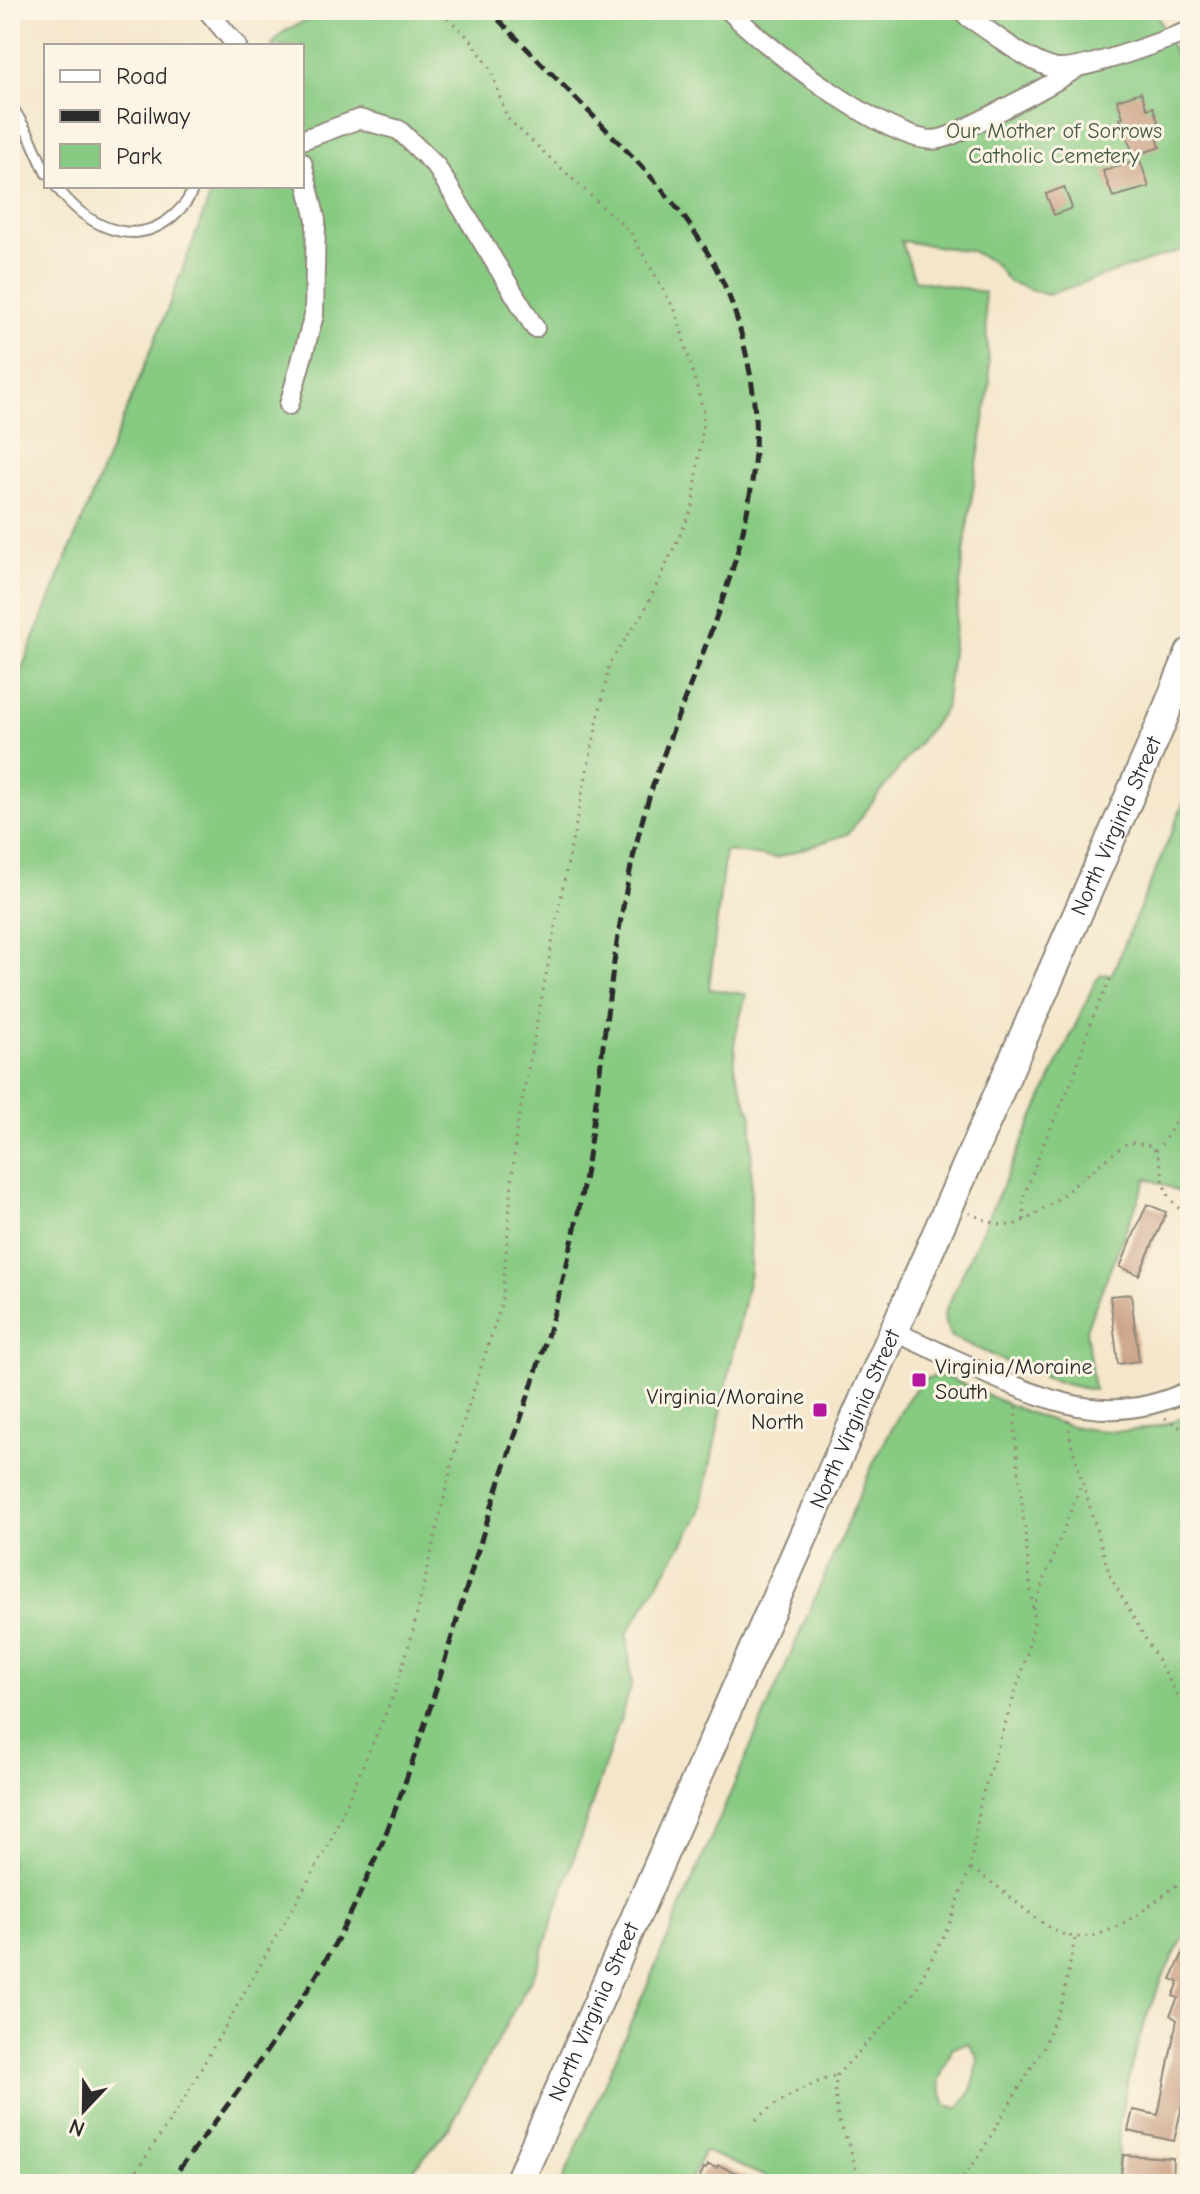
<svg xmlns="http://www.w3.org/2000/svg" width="1200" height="2194" viewBox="0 0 1200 2194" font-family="'Comic Neue',sans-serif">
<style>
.green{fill:#87ca82;stroke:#597a56;stroke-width:2;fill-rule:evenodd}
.building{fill:#c99e82}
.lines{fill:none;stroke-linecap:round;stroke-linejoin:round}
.lane-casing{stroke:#90887a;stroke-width:13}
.street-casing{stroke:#90887a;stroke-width:22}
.primary-casing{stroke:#90887a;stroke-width:32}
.path{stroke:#90887a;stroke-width:3;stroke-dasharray:2 6;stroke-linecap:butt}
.lane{stroke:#fff;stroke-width:9}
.street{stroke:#fff;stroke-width:18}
.primary{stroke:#fff;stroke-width:28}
.rail{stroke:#2b2b2b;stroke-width:5;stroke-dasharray:12 6;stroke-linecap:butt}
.poi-dot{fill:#b5179e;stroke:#fcf5e5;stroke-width:3}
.labels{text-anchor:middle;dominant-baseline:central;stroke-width:6;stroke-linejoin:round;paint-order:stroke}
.park-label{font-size:22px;fill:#475b45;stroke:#fcf5e5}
.street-label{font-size:22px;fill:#2b2b2b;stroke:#fcf5e5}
.poi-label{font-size:22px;fill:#2b2b2b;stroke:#fcf5e5;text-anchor:start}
</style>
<rect width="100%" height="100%" fill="#fcf5e5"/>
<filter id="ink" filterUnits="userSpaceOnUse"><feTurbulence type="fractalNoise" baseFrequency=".0125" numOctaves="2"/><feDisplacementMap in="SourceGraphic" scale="16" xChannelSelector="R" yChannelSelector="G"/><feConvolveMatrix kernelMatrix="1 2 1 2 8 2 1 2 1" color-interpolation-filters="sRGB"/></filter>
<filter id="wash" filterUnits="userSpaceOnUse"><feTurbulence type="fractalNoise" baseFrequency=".006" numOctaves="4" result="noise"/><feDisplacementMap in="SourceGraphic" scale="32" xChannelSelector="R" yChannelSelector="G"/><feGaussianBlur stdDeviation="1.8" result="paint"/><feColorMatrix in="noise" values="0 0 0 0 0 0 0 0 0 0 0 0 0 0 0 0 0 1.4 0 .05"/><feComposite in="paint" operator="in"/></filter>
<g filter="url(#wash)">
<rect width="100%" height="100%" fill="#f4e6ca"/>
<g class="green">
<path d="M319,10H1155L1190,89V247L1047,295L1009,282L993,262L971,251L901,241L915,280L984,292L990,383L968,521L945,709L848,834L776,858L725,851L709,989L746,994L735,1038V1070L752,1117L750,1272L700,1515L627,1634L632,1684L537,1968L450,2127L401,2184H10V698L164,318L214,186H302V46H272C286,21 303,29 319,10Z"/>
<path d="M1190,788V1196L1147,1178L1086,1329L1094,1390C1044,1383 998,1357 952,1337L945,1324L944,1314L1095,982L1101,975L1112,974Z"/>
<path d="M936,1376L949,1378C1030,1413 1101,1456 1190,1414V1928C1153,1985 1131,2055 1120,2121C1117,2141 1119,2164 1118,2184H783L704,2151L689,2184H561L873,1464L905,1403L922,1380ZM968,2043L978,2057C977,2075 973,2096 957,2108L946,2105L938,2082L953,2047Z"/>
</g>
<g id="blocks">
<g class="building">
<path d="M1141,92L1147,109L1153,107L1161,131L1156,133L1160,147L1134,156L1120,118L1123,117L1117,100Z"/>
<path d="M1140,160L1149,187L1113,197L1103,171Z"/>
<path d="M1064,187L1072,208L1054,215L1046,194Z"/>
<path d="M1147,1204L1166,1212L1165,1216L1139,1275L1120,1267Z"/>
<path d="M1131,1294L1139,1361L1118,1364L1110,1296Z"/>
<path d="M1190,1938V2108L1182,2106L1174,2141L1128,2131L1133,2110L1158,2115L1177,2020L1170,2015L1178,1998L1173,1996L1179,1982L1171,1979Z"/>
<path d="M1123,2155L1173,2158L1172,2180L1121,2177Z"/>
<path d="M708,2165L717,2168L718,2165L762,2184H697L704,2168L706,2169Z"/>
</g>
</g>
</g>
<g filter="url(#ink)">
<use href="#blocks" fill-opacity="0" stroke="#90887a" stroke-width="2"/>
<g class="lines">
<g class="lane-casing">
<g id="lane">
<path d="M10,103L29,135L46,173"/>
<path d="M56,186C84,224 132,251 173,216C184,206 189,200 194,186"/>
</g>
</g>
<g class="street-casing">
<g id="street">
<path d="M207,10L237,46"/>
<path d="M729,10C760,43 897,150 940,139C954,136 967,127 980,121C1012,105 1046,88 1077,68"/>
<path d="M962,10L968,17C994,33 1024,60 1053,68C1076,75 1164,40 1190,31"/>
<path d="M302,140L359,119L399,130L436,166L535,328"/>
<path d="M289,405L314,315L316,220L302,162"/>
<path d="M893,1331C925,1346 957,1360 989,1375C1060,1406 1116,1426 1190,1390"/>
</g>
</g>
<g class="primary-casing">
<g id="primary">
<path id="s1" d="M518,2184L1156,736L1190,653"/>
</g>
</g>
<g class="path">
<path d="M1156,1151C1170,1135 1177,1116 1190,1099"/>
<path d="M969,1213C981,1218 998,1227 1011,1225C1038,1222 1101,1160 1129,1142L1152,1146C1167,1166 1158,1180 1171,1199C1179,1211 1184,1209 1188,1225"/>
<path d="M1024,1220L1023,1199L1044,1142L1073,1079L1091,1021L1111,978"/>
<path d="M1165,1418L1181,1428L1190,1429"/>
<path d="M1068,1421L1071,1443L1110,1576L1190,1717"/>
<path d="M1033,1609L1082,1482"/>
<path d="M971,1869C1002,1886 1025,1914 1056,1931C1099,1956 1156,1899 1190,1875"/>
<path d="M756,2120C780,2098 807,2085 837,2075"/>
<path d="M128,2184L181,2104L328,1846L394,1694L412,1635L457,1442L502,1302L516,1132L565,876L610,662L644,612L693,507L704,413L676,312L631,233L507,118L491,70L471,40L439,10"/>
<path d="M860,2184L849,2144L838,2120L835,2090L837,2075L913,1995L950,1923L970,1868L981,1799L1024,1665L1034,1623L1015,1432L1016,1406"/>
<path d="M959,2184L980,2154L1043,2048L1062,2002L1075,1939"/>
</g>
<use href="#lane" class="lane"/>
<use href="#street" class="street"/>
<use href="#primary" class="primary"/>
<path class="rail" d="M168,2184C228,2104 290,2026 338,1938C407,1808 443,1661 487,1521C518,1423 556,1324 576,1223C603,1094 606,961 639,833C677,682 780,534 750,373C743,337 734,302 717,270C688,213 643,167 598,121C562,84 525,47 489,10"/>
</g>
</g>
<g class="poi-dot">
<rect x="911" y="1372" width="16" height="16" rx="4"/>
<rect x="812" y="1402" width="16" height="16" rx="4"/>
</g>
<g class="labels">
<g class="park-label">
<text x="1054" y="131">Our Mother of Sorrows<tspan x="1054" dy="25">Catholic Cemetery</tspan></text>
</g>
<g class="street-label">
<text stroke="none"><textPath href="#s1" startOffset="1484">North Virginia Street</textPath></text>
<text stroke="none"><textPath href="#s1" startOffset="836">North Virginia Street</textPath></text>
<text stroke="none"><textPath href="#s1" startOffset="188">North Virginia Street</textPath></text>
</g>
<g class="poi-label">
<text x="935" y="1367">Virginia/Moraine<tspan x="935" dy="25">South</tspan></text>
<text x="804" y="1397" text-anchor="end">Virginia/Moraine<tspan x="804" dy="25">North</tspan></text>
</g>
</g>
<rect width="1200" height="2194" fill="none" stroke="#fcf5e5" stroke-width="40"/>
<rect x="44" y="44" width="260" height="144" fill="#fcf5e5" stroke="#a8a49b" stroke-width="2"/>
<rect x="60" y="70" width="40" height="12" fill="#ffffff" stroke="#a8a49b" stroke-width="2"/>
<text x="116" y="84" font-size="24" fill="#2b2b2b">Road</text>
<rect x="60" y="110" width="40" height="12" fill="#2b2b2b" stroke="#a8a49b" stroke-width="2"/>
<text x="116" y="124" font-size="24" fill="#2b2b2b">Railway</text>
<rect x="60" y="144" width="40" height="24" fill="#87ca82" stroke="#a8a49b" stroke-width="2"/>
<text x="116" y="164" font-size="24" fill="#2b2b2b">Park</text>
<g transform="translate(84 2110) rotate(202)" stroke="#fcf5e5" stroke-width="6" paint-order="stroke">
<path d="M0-6L14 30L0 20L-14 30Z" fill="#2b2b2b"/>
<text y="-12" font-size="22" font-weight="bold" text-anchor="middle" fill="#2b2b2b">N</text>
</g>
</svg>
